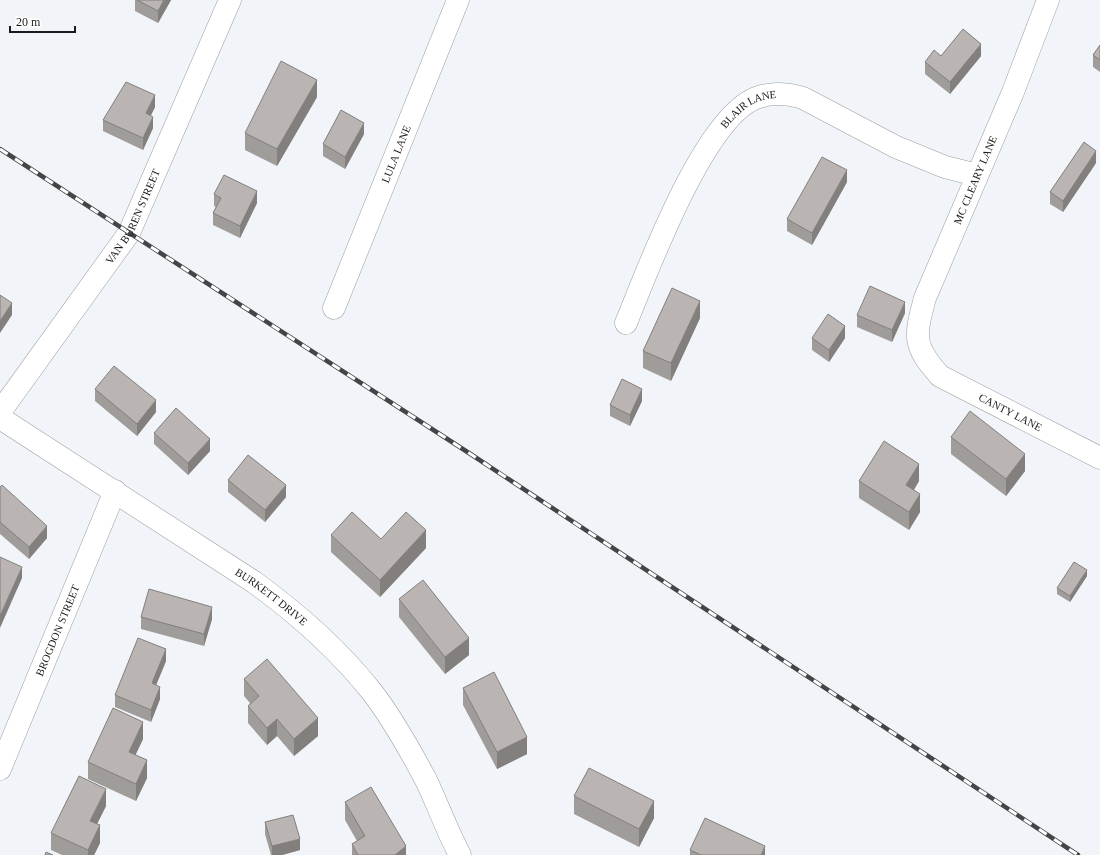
<svg xmlns="http://www.w3.org/2000/svg" width="1100" height="855" viewBox="0 0 1100 855" font-family="Georgia,serif">
<style>
.lines{fill:none;stroke-linecap:round;stroke-linejoin:round}
.minor-casing{stroke:#9c9ea2;stroke-width:23}
.minor{stroke:#fff;stroke-width:22}
.rail-casing{stroke:#444547;stroke-width:4.5}
.rail{stroke:#fff;stroke-width:3;stroke-dasharray:9;stroke-linecap:butt}
.wall{fill:#a09c9a}
.shaded-wall{fill:#827f7d}
.building{fill:#bab5b3;stroke:#827f7d}
.labels{text-anchor:middle;dominant-baseline:central;stroke-width:4;stroke-linejoin:round;paint-order:stroke}
.street-label{font-size:11px;fill:#1b1b1d;stroke:#fff}
</style>
<rect width="100%" height="100%" fill="#f1f4f8"/>
<g class="lines">
<g class="minor-casing">
<g id="minor">
<path id="s1" d="M1048,0L1013,92L925,298C915,336 912,345 940,376L1100,458"/>
<path id="s2" d="M334,308L458,0"/>
<path id="s3" d="M626,323C647,272 705,113 759,97C774,92 789,94 803,98L896,147L945,167L977,175"/>
<path id="s4" d="M0,412L129,233L230,0"/>
<path id="s5" d="M0,418L254,582C298,614 338,649 372,692C393,719 410,750 426,780C438,805 447,831 460,855"/>
<path id="s6" d="M0,769L115,491"/>
</g>
</g>
<use href="#minor" class="minor"/>
<g class="rail-casing">
<path id="rail" d="M0,149L472,455L1078,855"/>
</g>
<use href="#rail" class="rail"/>
</g>
<g class="wall">
<path d="M135,0H171L158,23L135,11Z"/>
<path d="M1100,45V72L1093,67V55Z"/>
<path d="M941,56H981L950,94L925,74V62Z"/>
<path d="M317,97L277,166L245,150V133Z"/>
<path d="M155,107L151,115L153,128L143,150L103,131V120Z"/>
<path d="M364,134L345,169L323,156V144Z"/>
<path d="M1096,163L1063,212L1050,204V192Z"/>
<path d="M847,182L812,245L787,231V219Z"/>
<path d="M214,194L257,203L240,238L213,225V213L216,207L214,206Z"/>
<path d="M905,313L892,342L857,327V315Z"/>
<path d="M700,318L671,381L643,368V351Z"/>
<path d="M812,338H845L829,362L812,350Z"/>
<path d="M95,389L156,412L137,436L95,401Z"/>
<path d="M642,401L630,426L610,416V405Z"/>
<path d="M154,433L210,451L188,475L154,444Z"/>
<path d="M951,437L1025,471L1006,496L951,454Z"/>
<path d="M228,480L286,497L265,522L228,492Z"/>
<path d="M859,481H919L914,490L920,512L909,530L859,498Z"/>
<path d="M0,487L47,538L29,559L0,534Z"/>
<path d="M331,535L381,539L426,548L380,597L331,552Z"/>
<path d="M1087,576L1070,602L1057,594V588Z"/>
<path d="M399,599L469,655L445,674L399,617Z"/>
<path d="M141,617L212,619L204,646L141,629Z"/>
<path d="M166,661L156,685L160,699L151,722L115,707V695Z"/>
<path d="M244,679L318,736L294,756L277,736L267,745L248,723V706L250,703L244,696Z"/>
<path d="M463,688L527,754L497,769L463,705Z"/>
<path d="M143,739L135,755L147,778L136,801L88,779V762Z"/>
<path d="M574,796L654,818L639,847L574,814Z"/>
<path d="M345,802L406,855H352V844L357,841L345,820Z"/>
<path d="M106,806L97,824L100,843L94,855H62L51,850V833Z"/>
<path d="M265,822L300,850L282,855H271L265,834Z"/>
<path d="M690,850L765,855H690Z"/>
</g>
<g class="shaded-wall">
<path d="M164,0H171L158,23V11Z"/>
<path d="M981,44V56L950,94V82Z"/>
<path d="M317,80V97L277,166V149Z"/>
<path d="M155,95V107L146,125V113Z"/>
<path d="M153,117V128L143,150V138Z"/>
<path d="M364,123V134L345,169V157Z"/>
<path d="M1096,151V163L1063,212V201Z"/>
<path d="M847,170V182L812,245V233Z"/>
<path d="M257,191V203L240,238V226Z"/>
<path d="M700,301V318L671,381V363Z"/>
<path d="M905,302V313L892,342V330Z"/>
<path d="M12,303V315L0,333V321Z"/>
<path d="M845,326V338L829,362V350Z"/>
<path d="M642,389V401L630,426V415Z"/>
<path d="M156,400V412L137,436V424Z"/>
<path d="M210,439V451L188,475V463Z"/>
<path d="M1025,454V471L1006,496V479Z"/>
<path d="M919,464V481L906,502V485Z"/>
<path d="M286,485V497L265,522V510Z"/>
<path d="M920,494V512L909,530V512Z"/>
<path d="M47,526V538L29,559V547Z"/>
<path d="M426,530V548L380,597V580Z"/>
<path d="M22,567V578L0,628V616Z"/>
<path d="M1087,570V576L1070,602V596Z"/>
<path d="M212,607V619L204,646V634Z"/>
<path d="M469,638V655L445,674V657Z"/>
<path d="M166,649V661L152,695V683Z"/>
<path d="M160,687V699L151,722V710Z"/>
<path d="M318,718V736L294,756V739Z"/>
<path d="M277,719V736L267,745V728Z"/>
<path d="M143,722V739L129,769V752Z"/>
<path d="M527,737V754L497,769V752Z"/>
<path d="M147,760V778L136,801V784Z"/>
<path d="M106,789V806L90,838V821Z"/>
<path d="M654,801V818L639,847V829Z"/>
<path d="M100,825V843L94,855H88V850Z"/>
<path d="M300,839V850L282,855H272V846Z"/>
<path d="M406,846V855H395Z"/>
<path d="M765,846V855H761Z"/>
</g>
<g class="building">
<path d="M137,0H164L158,11Z"/>
<path d="M963,29L981,44L950,82L925,62L934,50L941,56Z"/>
<path d="M1100,45V60L1093,55Z"/>
<path d="M281,61L317,80L277,149L245,133Z"/>
<path d="M126,82L155,95L146,113L153,117L143,138L103,120Z"/>
<path d="M341,110L364,123L345,157L323,144Z"/>
<path d="M1084,142L1096,151L1063,201L1050,192Z"/>
<path d="M822,157L847,170L812,233L787,219Z"/>
<path d="M224,175L257,191L240,226L213,213L221,198L214,194Z"/>
<path d="M870,286L905,302L892,330L857,315Z"/>
<path d="M672,288L700,301L671,363L643,351Z"/>
<path d="M0,295L12,303L0,321Z"/>
<path d="M828,314L845,326L829,350L812,338Z"/>
<path d="M114,366L156,400L137,424L95,389Z"/>
<path d="M622,379L642,389L630,415L610,405Z"/>
<path d="M176,408L210,439L188,463L154,433Z"/>
<path d="M970,411L1025,454L1006,479L951,437Z"/>
<path d="M884,441L919,464L906,485L920,494L909,512L859,481Z"/>
<path d="M248,455L286,485L265,510L228,480Z"/>
<path d="M2,485L47,526L29,547L0,522V487Z"/>
<path d="M352,512L381,539L406,512L426,530L380,580L331,535Z"/>
<path d="M0,557L22,567L0,616Z"/>
<path d="M1074,562L1087,570L1070,596L1057,588Z"/>
<path d="M423,580L469,638L445,657L399,599Z"/>
<path d="M149,589L212,607L204,634L141,617Z"/>
<path d="M138,638L166,649L152,683L160,687L151,710L115,695Z"/>
<path d="M267,659L318,718L294,739L277,719L267,728L248,706L259,696L244,679Z"/>
<path d="M494,672L527,737L497,752L463,688Z"/>
<path d="M113,708L143,722L129,752L147,760L136,784L88,762Z"/>
<path d="M589,768L654,801L639,829L574,796Z"/>
<path d="M79,776L106,789L90,821L100,825L88,850L51,833Z"/>
<path d="M371,787L406,846L395,855H358L352,844L365,836L345,802Z"/>
<path d="M293,815L300,839L272,846L265,822Z"/>
<path d="M705,818L765,846L761,855H701L690,850Z"/>
<path d="M46,852L53,855H45Z"/>
</g>
<g class="labels">
<g class="street-label">
<text stroke="none"><textPath href="#s3" startOffset="252">BLAIR LANE</textPath></text>
<text stroke="none"><textPath href="#s2" startOffset="166">LULA LANE</textPath></text>
<text transform="translate(975 180) rotate(-67)">MC CLEARY LANE</text>
<text stroke="none"><textPath href="#s4" startOffset="237">VAN BUREN STREET</textPath></text>
<text stroke="none"><textPath href="#s1" startOffset="487">CANTY LANE</textPath></text>
<text stroke="none"><textPath href="#s5" startOffset="325">BURKETT DRIVE</textPath></text>
<text stroke="none"><textPath href="#s6" startOffset="150">BROGDON STREET</textPath></text>
</g>
</g>
<path d="M10 26v6h65v-6" fill="none" stroke="#1b1b1d" stroke-width="2"/>
<text x="16" y="26" font-size="12" fill="#1b1b1d" stroke="#ffffff" stroke-width="3" paint-order="stroke">20 m</text>
</svg>
